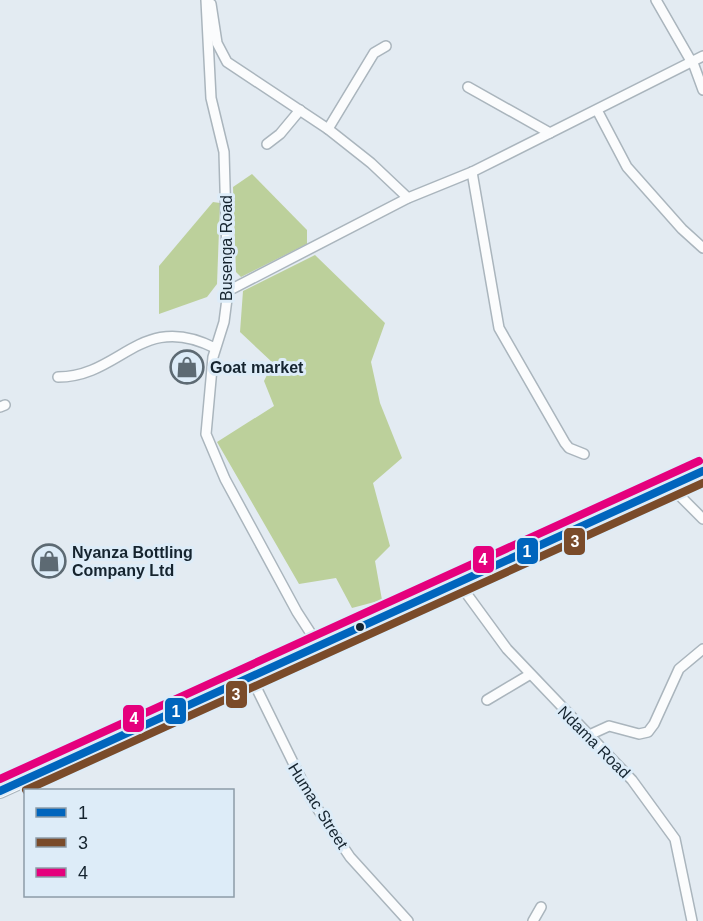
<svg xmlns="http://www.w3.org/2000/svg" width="703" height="921" viewBox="0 0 703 921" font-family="Arial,sans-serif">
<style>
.forest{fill:#bcd09b}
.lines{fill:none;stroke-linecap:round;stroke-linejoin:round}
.minor-casing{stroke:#aab5bd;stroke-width:12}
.highway-casing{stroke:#aab5bd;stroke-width:16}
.minor{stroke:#fbfcfd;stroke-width:9}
.highway{stroke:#fbfcfd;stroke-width:14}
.bus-1-casing{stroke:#ddecf8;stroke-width:12}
.bus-2-casing{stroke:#ddecf8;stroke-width:12}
.bus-3-casing{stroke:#ddecf8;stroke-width:12}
.bus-1{stroke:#0065bd;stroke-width:8}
.bus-2{stroke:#7a4b2a;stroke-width:8}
.bus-3{stroke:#e5007d;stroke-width:8}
.bus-dot{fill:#15242f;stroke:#ddecf8;stroke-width:2}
.labels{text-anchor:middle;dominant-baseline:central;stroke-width:6;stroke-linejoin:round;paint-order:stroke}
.street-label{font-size:16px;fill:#15242f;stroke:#ddecf8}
.poi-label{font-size:16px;font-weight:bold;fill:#15242f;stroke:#ddecf8;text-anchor:start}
.line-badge{stroke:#ddecf8;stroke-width:2}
.badge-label{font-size:16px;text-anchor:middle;font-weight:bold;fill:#fff}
</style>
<rect width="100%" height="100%" fill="#e3ebf2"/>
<g class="forest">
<path d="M252,174L307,230V244L241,277L236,272L233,187Z"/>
<path d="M213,202L220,203L217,284L207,297L159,314V266Z"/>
<path d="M315,255L385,323L371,362L380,403L402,458L373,483L390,546L375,561L382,600L352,608L336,578L299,584L217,442L274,406L264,381L273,363L240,332L243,291Z"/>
</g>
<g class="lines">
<g class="minor-casing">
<g id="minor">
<path d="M206,0L211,98L224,152L228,291L224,322L213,357L206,434L225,479L297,612L319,646"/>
<path d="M656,0L691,61"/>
<path d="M211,4L217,43L227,62L328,129L371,163L408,198"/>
<path d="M692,60L703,90"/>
<path d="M468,87L550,133"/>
<path d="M597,110L627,167L682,229L703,248"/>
<path d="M328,129L374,53L386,46"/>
<path d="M267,144L280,134L300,110"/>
<path d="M472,172L499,328L565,443L569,448L584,454"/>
<path d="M228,291L408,198L472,172L703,56"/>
<path d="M58,377C121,377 141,310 215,348"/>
<path d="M0,407L5,405"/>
<path d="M670,486L703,519"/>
<path d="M458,582L507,649L632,780L675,839L692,921"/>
<path d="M251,677L311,799L350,857L408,921"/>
<path d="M487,700L529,675"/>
<path d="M587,736L609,726L639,734L648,732L654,724L679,669L703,649"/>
<path d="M533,921L541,907"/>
</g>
</g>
<g class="highway-casing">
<path id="highway" d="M0,791L703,471"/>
</g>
<use href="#minor" class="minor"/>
<use href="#highway" class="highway"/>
<g class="bus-1-casing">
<path id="bus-1" d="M0,791L703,471"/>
</g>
<g class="bus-2-casing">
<path id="bus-2" d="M26,790L703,483"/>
</g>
<g class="bus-3-casing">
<path id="bus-3" d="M0,779L699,461"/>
</g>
<use href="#bus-1" class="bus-1"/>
<use href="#bus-2" class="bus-2"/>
<use href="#bus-3" class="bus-3"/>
</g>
<defs>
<g id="shop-ring" transform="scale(1.725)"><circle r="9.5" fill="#ddecf8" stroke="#5d6a73" stroke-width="1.5"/><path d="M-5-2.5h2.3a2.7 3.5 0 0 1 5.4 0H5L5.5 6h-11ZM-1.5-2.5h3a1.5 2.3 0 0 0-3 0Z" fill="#5d6a73"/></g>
</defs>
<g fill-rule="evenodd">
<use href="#shop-ring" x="187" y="367"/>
<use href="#shop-ring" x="49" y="561"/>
</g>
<circle class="bus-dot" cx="360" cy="627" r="5"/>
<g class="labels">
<g class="street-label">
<text transform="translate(226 248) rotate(-90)">Busenga Road</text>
<text transform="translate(594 742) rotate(45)">Ndama Road</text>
<text transform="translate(318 806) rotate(58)">Humac Street</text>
</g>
<g class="poi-label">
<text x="210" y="367">Goat market</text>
<text x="72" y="552">Nyanza Bottling<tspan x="72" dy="18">Company Ltd</tspan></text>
</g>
</g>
<g class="line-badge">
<rect x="563" y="527" width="23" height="29" rx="6" fill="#7a4b2a"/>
<rect x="516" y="537" width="23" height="28" rx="6" fill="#0065bd"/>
<rect x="472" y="545" width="23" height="29" rx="6" fill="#e5007d"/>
<rect x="225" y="680" width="23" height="29" rx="6" fill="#7a4b2a"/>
<rect x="164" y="697" width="23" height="28" rx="6" fill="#0065bd"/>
<rect x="122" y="704" width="23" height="29" rx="6" fill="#e5007d"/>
</g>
<g class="badge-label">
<text x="575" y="547">3</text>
<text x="527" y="557">1</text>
<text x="483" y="565">4</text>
<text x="236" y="700">3</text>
<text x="176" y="717">1</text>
<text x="134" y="724">4</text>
</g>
<rect x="24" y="789" width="210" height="108" fill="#ddecf8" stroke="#8d9ca8" stroke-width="1.5"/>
<rect x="36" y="808" width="30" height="9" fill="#0065bd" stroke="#8d9ca8" stroke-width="1.5"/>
<text x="78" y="819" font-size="18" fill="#15242f">1</text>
<rect x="36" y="838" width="30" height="9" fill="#7a4b2a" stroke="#8d9ca8" stroke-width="1.5"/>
<text x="78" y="849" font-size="18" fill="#15242f">3</text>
<rect x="36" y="868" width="30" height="9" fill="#e5007d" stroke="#8d9ca8" stroke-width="1.5"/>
<text x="78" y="879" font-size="18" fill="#15242f">4</text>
</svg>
